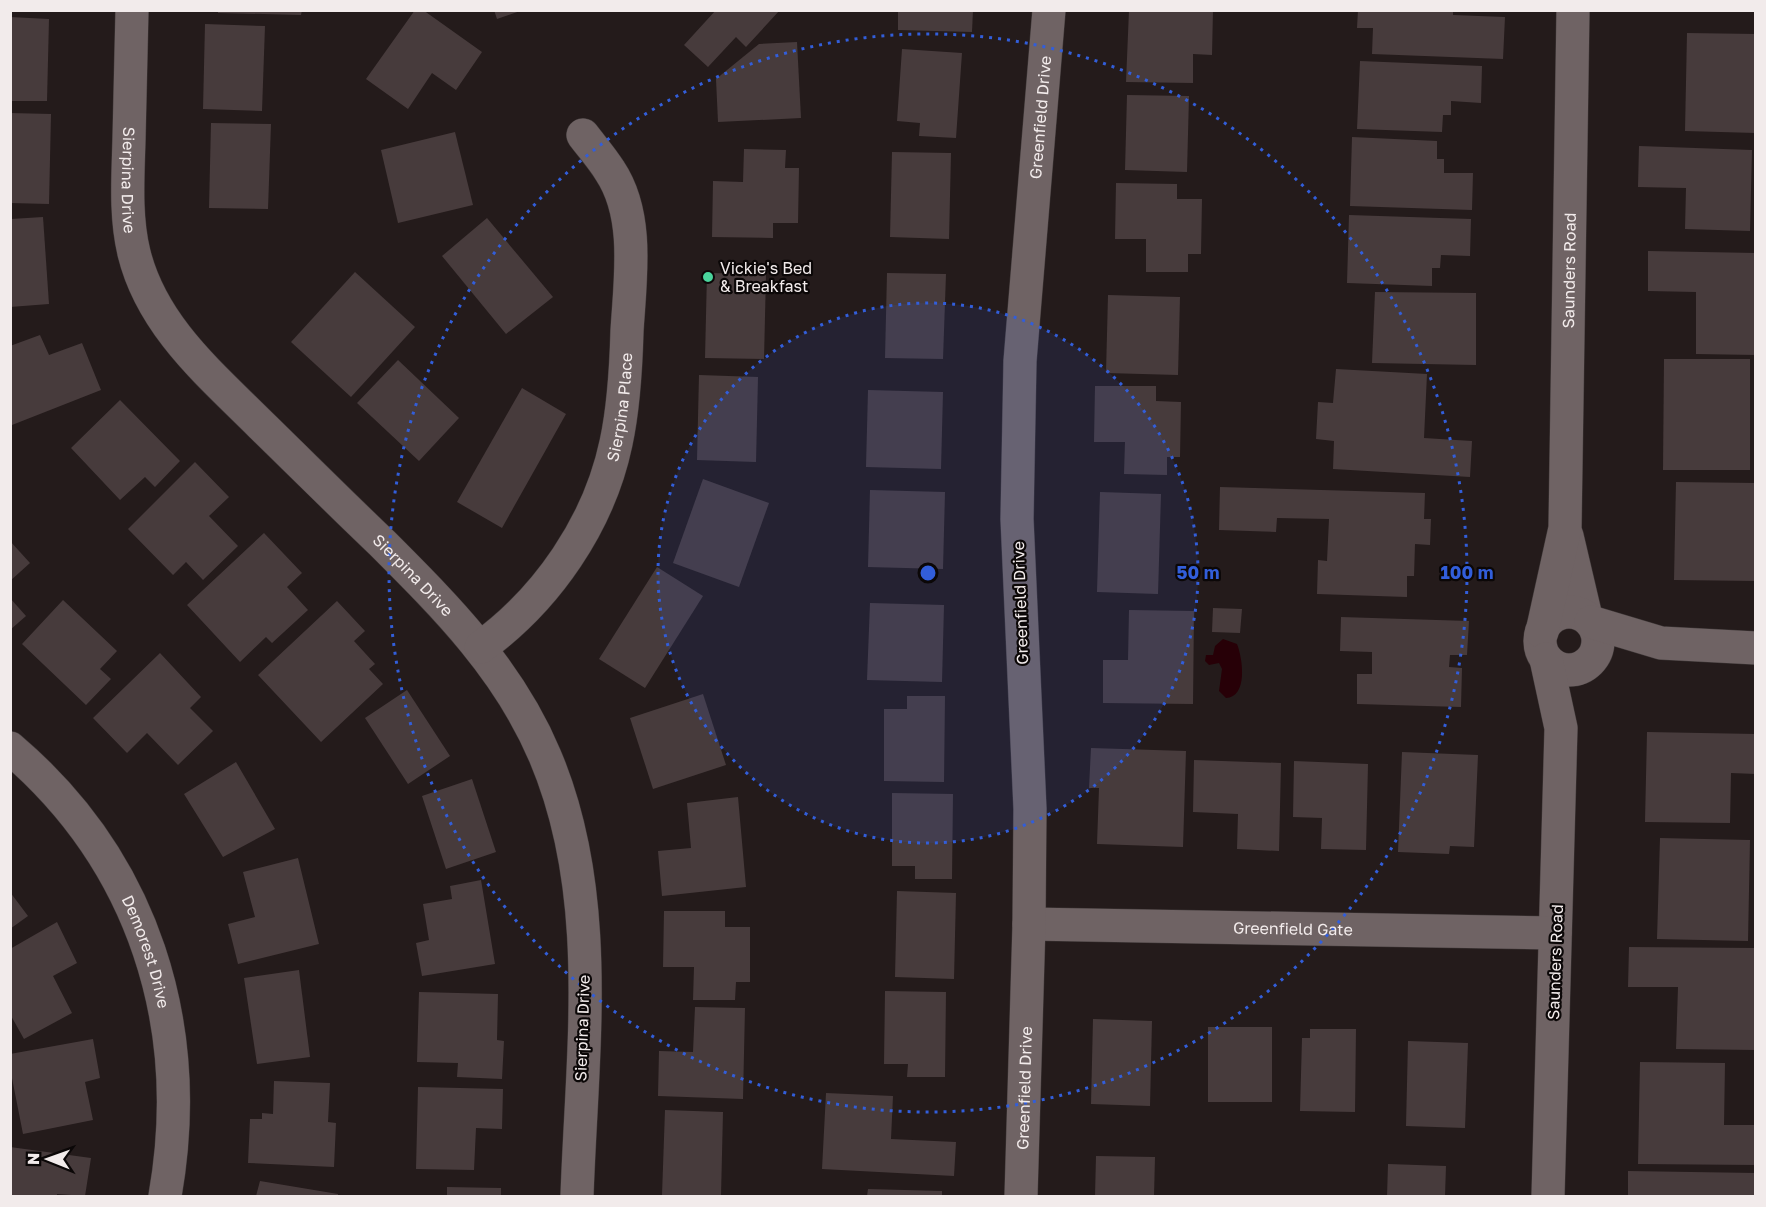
<svg xmlns="http://www.w3.org/2000/svg" width="1766" height="1207" viewBox="0 0 1766 1207" font-family="'Golos Text',sans-serif">
<style>
.water{fill:#270007}
.building{fill:#473b3c}
.lines{fill:none;stroke-linecap:round;stroke-linejoin:round}
.minor-casing{stroke:#3f3838;stroke-width:34}
.minor{stroke:#6f6364;stroke-width:33}
.ring{fill:none;stroke:#325eda;stroke-width:3;stroke-dasharray:3 6}
.poi-dot{fill:#4ad49c;stroke:#0b0707;stroke-width:2}
.labels{text-anchor:middle;dominant-baseline:central;stroke-width:4.5;stroke-linejoin:round;paint-order:stroke}
.street-label{font-size:16px;fill:#f2ebeb;stroke:#0b0707}
.poi-label{font-size:16px;fill:#f2ebeb;stroke:#0b0707;text-anchor:start}
.centre{fill:#325eda;stroke:#0b0707;stroke-width:3}
.ring-label{font-size:18px;text-anchor:middle;font-weight:bold;fill:#325eda;stroke:#0b0707;stroke-width:4.5;stroke-linejoin:round;paint-order:stroke}
</style>
<rect width="100%" height="100%" fill="#241b1b"/>
<path class="water" d="M1223,639L1237,644C1243,659 1248,697 1226,698L1219,691L1222,669L1219,663L1209,665L1205,661L1206,655H1213L1215,646Z"/>
<g class="building">
<path d="M218,10H302L301,15L218,13Z"/>
<path d="M415,10H423L482,52L456,90L432,73L408,109L366,79Z"/>
<path d="M494,10H520V11L497,19Z"/>
<path d="M716,10H780L746,47L736,37L708,67L684,45Z"/>
<path d="M898,10H973L972,32L898,30Z"/>
<path d="M1129,10H1213L1212,55L1193,54V83L1126,82Z"/>
<path d="M1358,10H1453V15L1505,17L1503,59L1372,54L1373,28H1357Z"/>
<path d="M10,17L49,19L47,101H10Z"/>
<path d="M205,24L265,26L262,111L203,109Z"/>
<path d="M1687,33L1756,34V133L1685,131Z"/>
<path d="M797,42L801,118L718,122L716,79L759,44Z"/>
<path d="M902,49L962,53L956,138L919,136L920,123L897,121Z"/>
<path d="M1360,61L1482,66L1481,103L1451,101V115H1443L1442,132L1357,129Z"/>
<path d="M1127,95L1189,96L1187,172L1125,170Z"/>
<path d="M10,113L51,114L49,204L10,203Z"/>
<path d="M211,123L271,124L268,209L209,208Z"/>
<path d="M455,132L473,205L398,223L381,150Z"/>
<path d="M1352,137L1437,141V159H1444V173H1473L1472,210L1350,206Z"/>
<path d="M1639,146L1752,150L1750,231L1685,229L1686,188L1638,187Z"/>
<path d="M744,149L786,150L785,168H799L798,223H773V238L712,237L713,181L743,182Z"/>
<path d="M892,152L951,153L949,239L890,237Z"/>
<path d="M1116,183L1177,184V199H1202L1201,254H1188V272H1146V239H1115Z"/>
<path d="M1349,215L1471,219L1470,256L1441,255L1440,268H1432V286L1347,283Z"/>
<path d="M43,217L49,304L10,307L11,219Z"/>
<path d="M487,218L553,297L506,334L442,256Z"/>
<path d="M1648,251L1756,253V355L1696,354V292L1648,291Z"/>
<path d="M355,272L415,327L351,397L291,342Z"/>
<path d="M707,273L766,274L764,359L705,358Z"/>
<path d="M887,273L946,274L943,359L885,358Z"/>
<path d="M1375,292L1476,293V365L1372,363Z"/>
<path d="M1108,295L1180,297L1178,375L1106,373Z"/>
<path d="M40,335L49,355L82,343L101,390L12,425L10,346Z"/>
<path d="M1664,359H1750V470H1663Z"/>
<path d="M398,360L459,418L419,461L357,403Z"/>
<path d="M1336,369L1427,374L1424,438L1472,441L1470,477L1333,469L1334,441L1316,439L1318,402L1333,403Z"/>
<path d="M699,375L758,377L756,462L697,460Z"/>
<path d="M1095,386H1156V401L1181,402L1180,457H1167V475L1124,474L1125,442H1094Z"/>
<path d="M522,388L566,414L502,528L457,502Z"/>
<path d="M868,390L943,392L941,469L866,467Z"/>
<path d="M120,400L180,461L155,487L145,477L120,500L71,448Z"/>
<path d="M195,462L229,497L209,516L238,546L203,580L186,562L173,575L128,529Z"/>
<path d="M703,479L769,503L739,587L673,563Z"/>
<path d="M1676,482L1756,483V581L1674,580Z"/>
<path d="M1220,487L1425,493L1424,519H1431L1430,545L1415,544L1414,576H1407V597L1317,594L1318,560L1327,561L1329,519L1277,518L1276,532L1219,530Z"/>
<path d="M870,490L945,492L943,569L868,567Z"/>
<path d="M1100,492L1161,494L1158,594L1097,592Z"/>
<path d="M264,533L302,573L287,587L308,610L272,643L266,637L240,662L187,605Z"/>
<path d="M10,541L30,563L10,581Z"/>
<path d="M657,567L703,596L645,688L599,659Z"/>
<path d="M10,598L26,616L10,630Z"/>
<path d="M63,600L117,651L100,669L111,679L86,705L22,644Z"/>
<path d="M337,601L365,631L354,641L375,664L369,669L383,684L321,742L258,675Z"/>
<path d="M870,603L944,605L942,682L867,680Z"/>
<path d="M1213,608L1242,609L1240,633L1212,632Z"/>
<path d="M1129,610L1194,611L1193,704L1103,703V660H1128Z"/>
<path d="M1341,617L1469,621L1467,655H1450L1449,667L1462,668L1461,707L1357,704V674H1372V652L1340,651Z"/>
<path d="M160,653L201,697L190,708L213,731L178,765L147,733L127,753L93,718Z"/>
<path d="M407,690L450,756L408,784L365,718Z"/>
<path d="M703,694L726,765L653,789L630,718Z"/>
<path d="M907,696H945L944,782L884,781V709H907Z"/>
<path d="M1647,732L1756,734V774L1731,773L1730,823L1645,822Z"/>
<path d="M1091,748L1186,751L1183,847L1097,844L1099,788H1089Z"/>
<path d="M1402,752L1478,755L1474,847L1450,846L1449,854L1398,852Z"/>
<path d="M1194,760L1281,763L1279,851L1237,849L1238,814L1193,812Z"/>
<path d="M1294,761L1368,764L1366,850L1321,849L1322,818L1293,817Z"/>
<path d="M236,762L275,829L223,857L184,794Z"/>
<path d="M472,779L496,852L446,869L422,796Z"/>
<path d="M892,793L953,794L952,879H915V866H892Z"/>
<path d="M738,797L746,887L662,896L658,851L691,848L687,803Z"/>
<path d="M1660,838L1750,840L1748,941L1657,939Z"/>
<path d="M298,858L319,944L238,964L228,924L255,917L243,872Z"/>
<path d="M481,880L495,964L422,976L416,943L429,940L423,904L452,899L450,886Z"/>
<path d="M897,891L956,893L954,979L895,977Z"/>
<path d="M10,892L28,916L10,929Z"/>
<path d="M664,911H725V927H750V982H736L735,1000H693L694,967H663Z"/>
<path d="M57,922L77,963L53,976L72,1013L24,1039L10,1014V949Z"/>
<path d="M1629,947L1756,948V1050L1676,1049L1678,987H1628Z"/>
<path d="M299,970L310,1057L257,1064L244,978Z"/>
<path d="M885,991L946,992L945,1077H907L908,1064H884Z"/>
<path d="M419,992L498,994L497,1040L504,1041L502,1079L457,1077L458,1063L417,1062Z"/>
<path d="M695,1007L745,1008L743,1099L658,1096L659,1051L693,1052Z"/>
<path d="M1093,1019L1152,1021L1150,1106L1091,1104Z"/>
<rect x="1208" y="1027" width="64" height="75"/>
<path d="M1310,1029H1356L1355,1112L1300,1111L1302,1038H1310Z"/>
<path d="M93,1039L100,1078L85,1082L93,1120L23,1134L10,1068V1054Z"/>
<path d="M1408,1041L1468,1043L1465,1128L1406,1126Z"/>
<path d="M1640,1062L1725,1063L1724,1125H1756V1165L1638,1164Z"/>
<path d="M274,1081L330,1083L328,1122L336,1123L334,1167L248,1163L250,1119H262V1113L273,1114Z"/>
<path d="M418,1087L503,1089L502,1129L476,1128L474,1170L416,1169Z"/>
<path d="M826,1093L893,1096L891,1139L956,1142L954,1176L822,1169Z"/>
<path d="M665,1110L723,1112L721,1196L662,1195Z"/>
<path d="M10,1147L91,1158L85,1196L57,1194V1196H10Z"/>
<path d="M1096,1156L1155,1157L1154,1196H1095Z"/>
<path d="M1388,1164L1446,1166L1445,1196H1387Z"/>
<path d="M1628,1171L1756,1173V1196H1628Z"/>
<path d="M260,1181L338,1194V1196H256Z"/>
<path d="M447,1187L501,1188V1196H447Z"/>
<path d="M868,1189L942,1191V1196H867Z"/>
</g>
<g class="lines">
<g class="minor-casing">
<g id="minor">
<path id="s1" d="M132,10C131,53 130,96 129,139C128,177 125,216 134,253C152,326 210,374 261,425C301,464 341,504 382,543C446,607 509,670 545,756C604,895 582,1050 577,1196"/>
<path d="M1567,536L1586,617"/>
<circle cx="1569" cy="641" r="29"/>
<path d="M1591,622L1661,643L1756,648"/>
<path id="s2" d="M1542,632L1565,528L1573,10"/>
<path id="s3" d="M481,647C547,599 599,524 616,443C624,406 626,368 627,331C630,280 640,216 610,171C602,158 592,147 583,135"/>
<path d="M1546,659L1561,728L1548,1196"/>
<path id="s4" d="M10,748C144,862 195,1025 165,1196"/>
<path id="s5" d="M1029,924L1555,933"/>
<path id="s6" d="M1021,1196L1029,924L1030,809L1017,519L1020,361L1049,10"/>
</g>
</g>
<use href="#minor" class="minor"/>
</g>
<circle cx="928" cy="573" r="270" fill="#325eda" fill-opacity=".12"/>
<g class="ring">
<circle cx="928" cy="573" r="270"/>
<circle cx="928" cy="573" r="539"/>
</g>
<circle class="poi-dot" cx="708" cy="277" r="6"/>
<g class="labels">
<g class="street-label">
<text stroke="none"><textPath href="#s6" startOffset="1080">Greenfield Drive</textPath></text>
<text stroke="none"><textPath href="#s1" startOffset="170">Sierpina Drive</textPath></text>
<text stroke="none"><textPath href="#s2" startOffset="364">Saunders Road</textPath></text>
<text stroke="none"><textPath href="#s3" startOffset="286">Sierpina Place</textPath></text>
<text stroke="none"><textPath href="#s1" startOffset="674">Sierpina Drive</textPath></text>
<text transform="translate(1020 603) rotate(-92)">Greenfield Drive</text>
<text stroke="none"><textPath href="#s5" startOffset="264">Greenfield Gate</textPath></text>
<text stroke="none"><textPath href="#s4" startOffset="249">Demorest Drive</textPath></text>
<text transform="translate(1555 962) rotate(-88)">Saunders Road</text>
<text transform="translate(582 1028) rotate(-88)">Sierpina Drive</text>
<text stroke="none"><textPath href="#s6" startOffset="108">Greenfield Drive</textPath></text>
</g>
<g class="poi-label">
<text x="720" y="268">Vickie's Bed<tspan x="720" dy="18">&amp; Breakfast</tspan></text>
</g>
</g>
<circle cx="928" cy="573" r="9" class="centre"/>
<g class="ring-label">
<text x="1198" y="579">50 m</text>
<text x="1467" y="579">100 m</text>
</g>
<rect width="1766" height="1207" fill="none" stroke="#f2ebeb" stroke-width="24"/>
<g transform="translate(48 1159) rotate(271)" stroke="#0b0707" stroke-width="4.5" paint-order="stroke">
<path d="M0-4.5L10 22L0 15L-10 22Z" fill="#f2ebeb"/>
<text y="-9" font-size="16" font-weight="bold" text-anchor="middle" fill="#f2ebeb">N</text>
</g>
</svg>
